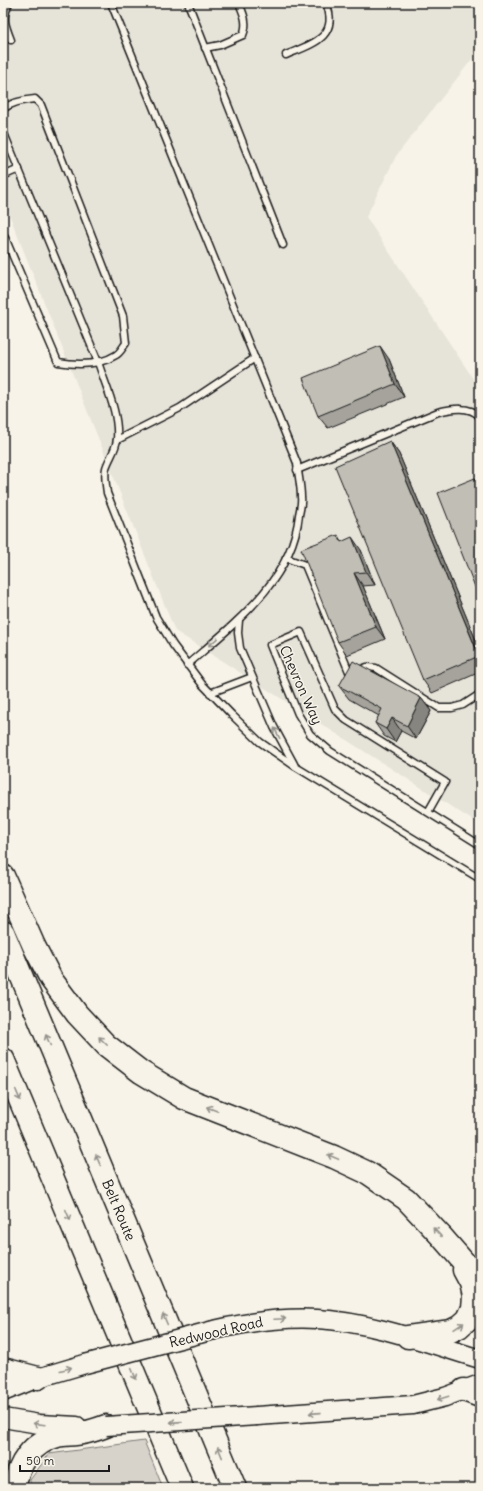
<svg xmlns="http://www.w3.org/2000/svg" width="483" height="1491" viewBox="0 0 483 1491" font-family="Delius,sans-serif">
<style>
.built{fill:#e6e3d9}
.green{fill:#d7d3cb;stroke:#7a7874}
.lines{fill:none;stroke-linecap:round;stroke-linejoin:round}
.service-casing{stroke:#1c1c1c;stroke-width:9}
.secondary-casing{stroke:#1c1c1c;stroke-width:21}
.motorway-casing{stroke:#1c1c1c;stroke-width:25}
.service{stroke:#f7f3e8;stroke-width:6}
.secondary{stroke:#f7f3e8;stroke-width:18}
.motorway{stroke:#f7f3e8;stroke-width:22}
.secondary-bridge-casing{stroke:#1c1c1c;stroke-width:21;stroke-linecap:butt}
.secondary-bridge{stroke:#f7f3e8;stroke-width:18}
.wall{fill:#a5a39c;stroke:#1c1c1c}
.shaded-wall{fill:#86857f;stroke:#1c1c1c}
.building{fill:#c0beb5;stroke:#1c1c1c}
.oneway{stroke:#94928c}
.labels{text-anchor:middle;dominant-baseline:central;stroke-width:3;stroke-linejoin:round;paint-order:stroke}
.street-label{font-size:14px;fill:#1c1c1c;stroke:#f7f3e8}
</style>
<rect width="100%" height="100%" fill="#f7f3e8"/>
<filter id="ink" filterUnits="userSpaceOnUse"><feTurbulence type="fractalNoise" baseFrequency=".025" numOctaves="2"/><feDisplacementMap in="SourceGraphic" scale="8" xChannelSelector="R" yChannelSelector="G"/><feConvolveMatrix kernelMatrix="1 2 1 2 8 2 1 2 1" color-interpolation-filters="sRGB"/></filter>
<g filter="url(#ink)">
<path class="built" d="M3,3H480V49L396,156L366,217L480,389V825L175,631L3,199Z"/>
<path class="green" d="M144,1441L163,1488H31L30,1480L49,1454Z"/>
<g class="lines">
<g class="service-casing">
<g id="service">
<path d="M9,3C2,18 5,25 11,40"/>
<path d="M111,3L297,463C298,474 301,486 301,497C302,503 300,509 299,515C292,581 234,624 187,665"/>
<path d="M188,3L283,245"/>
<path d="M205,48L220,45L243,35C248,23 244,15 239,3"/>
<path d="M286,55C312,44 340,37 326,3"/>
<path d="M3,109C12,102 23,100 35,99L41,105L123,316L126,343C123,347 120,353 116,355C99,366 77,365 58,362L3,233"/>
<path d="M3,131L98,362C106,387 119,413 117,439C116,450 109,458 106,468C104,477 106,484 107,493L156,617L173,645L202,684L232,715L260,742L296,767L480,879"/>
<path d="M3,176L19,169"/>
<path d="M117,440L180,408L255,358"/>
<path d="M297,470L438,412C451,409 470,405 480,417"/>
<path d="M286,558L305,565L350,674L367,667L376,668L439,708H452L463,705L480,694"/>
<path d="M239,620L238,633L240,648L274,727L294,764"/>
<path d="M210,693L252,677"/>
<path d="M428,812L445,782L346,720L335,709L301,632L270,645L298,714L310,734L330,751L480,845"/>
</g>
</g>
<g class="secondary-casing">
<g id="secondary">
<path d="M214,1330C248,1322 282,1317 317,1319C372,1322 427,1343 480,1359"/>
<path d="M3,1392L38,1378L85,1364"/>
<path d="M257,1416L413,1405L445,1397L480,1384"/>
<path d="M3,1418L39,1424L77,1426"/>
</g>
</g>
<g class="motorway-casing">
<g id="motorway">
<path d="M3,876L34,946L51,979L77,1014L106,1045L141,1072L184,1098L334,1157L368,1173L406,1199L441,1236L475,1275L480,1283"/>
<path d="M3,932L235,1488"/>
<path d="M3,1059L182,1488"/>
<path d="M408,1337L451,1331L459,1327L468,1319L473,1308L474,1296L471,1283L464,1270"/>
<path d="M3,1369L38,1378"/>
<path d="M464,1390L480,1396"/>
<path d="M15,1488C17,1464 33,1442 57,1436C65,1434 74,1435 82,1433C90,1432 98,1429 106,1426"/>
</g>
</g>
<use href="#service" class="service"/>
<use href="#secondary" class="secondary"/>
<use href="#motorway" class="motorway"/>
<g class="secondary-bridge-casing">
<g id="secondary-bridge">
<path d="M85,1364L214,1330"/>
<path d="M106,1426L257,1416"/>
</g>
</g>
<use href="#secondary-bridge" class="secondary-bridge"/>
</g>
<g class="wall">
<path d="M389,359L404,397L328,428L318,416Z"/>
<path d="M390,441L399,454L480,650V672L432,693L423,680Z"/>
<path d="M342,541L361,550L375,585L363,586L385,639L347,655L338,642Z"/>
<path d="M339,686L421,698L431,711L416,739L401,731L395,742L384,736L375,723L379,716L349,699Z"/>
</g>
<g class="shaded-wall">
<path d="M380,346L389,359L404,397L395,384Z"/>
<path d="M390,441L399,454L480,650V658Z"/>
<path d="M475,478L480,485V490Z"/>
<path d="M352,537L361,550L375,585L366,572Z"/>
<path d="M354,573L363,586L385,639L376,627Z"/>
<path d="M421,698L431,711L416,739L407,726Z"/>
<path d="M392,718L401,731L395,742L386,729Z"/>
</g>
<g class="building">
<path d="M380,346L395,384L318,416L303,378Z"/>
<path d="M390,441L479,656L423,680L335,466Z"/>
<path d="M475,478L480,490V596L479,597L438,493Z"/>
<path d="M338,535L341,542L352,537L366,572L354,573L376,627L338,642L301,549Z"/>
<path d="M353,661L421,698L407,726L392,718L386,729L375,723L382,709L339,686Z"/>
</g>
<defs><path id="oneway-shaft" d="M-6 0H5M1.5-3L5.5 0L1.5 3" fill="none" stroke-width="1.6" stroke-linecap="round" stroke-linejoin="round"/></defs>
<g class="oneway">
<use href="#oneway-shaft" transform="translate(213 642) rotate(139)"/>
<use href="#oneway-shaft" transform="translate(277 733) rotate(-117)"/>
<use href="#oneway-shaft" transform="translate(48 1040) rotate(-113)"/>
<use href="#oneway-shaft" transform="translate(103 1041) rotate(-135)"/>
<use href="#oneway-shaft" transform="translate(18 1095) rotate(67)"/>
<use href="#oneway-shaft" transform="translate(212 1109) rotate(-159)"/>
<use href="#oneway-shaft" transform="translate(333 1157) rotate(-157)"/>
<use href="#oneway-shaft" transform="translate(98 1160) rotate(-113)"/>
<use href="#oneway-shaft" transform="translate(68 1215) rotate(67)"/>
<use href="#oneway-shaft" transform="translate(437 1232) rotate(-133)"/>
<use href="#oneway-shaft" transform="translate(165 1319) rotate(-113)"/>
<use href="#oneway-shaft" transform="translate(280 1319) rotate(-3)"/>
<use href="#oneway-shaft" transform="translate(459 1326) rotate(-34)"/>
<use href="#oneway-shaft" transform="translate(66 1369) rotate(-15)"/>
<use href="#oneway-shaft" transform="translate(134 1374) rotate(67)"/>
<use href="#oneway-shaft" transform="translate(443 1398) rotate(163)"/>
<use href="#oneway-shaft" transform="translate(315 1413) rotate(176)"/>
<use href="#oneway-shaft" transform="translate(176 1422) rotate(176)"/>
<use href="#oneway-shaft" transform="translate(39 1424) rotate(-173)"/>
<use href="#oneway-shaft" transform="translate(220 1452) rotate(-112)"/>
</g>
</g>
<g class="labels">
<g class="street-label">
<text transform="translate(301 685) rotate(66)">Chevron Way</text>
<text transform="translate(119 1210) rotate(67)">Belt Route</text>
<text transform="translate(216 1332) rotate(-13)">Redwood Road</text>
</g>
</g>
<rect width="483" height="1491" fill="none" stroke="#f7f3e8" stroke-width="16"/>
<rect x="8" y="8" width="467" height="1475" fill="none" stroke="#1c1c1c" stroke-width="1.5" filter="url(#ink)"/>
<path d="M20 1465v6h89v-6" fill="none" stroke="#1c1c1c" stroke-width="2"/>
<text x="26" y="1465" font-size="12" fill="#1c1c1c" stroke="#f7f3e8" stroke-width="3" paint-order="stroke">50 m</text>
</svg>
